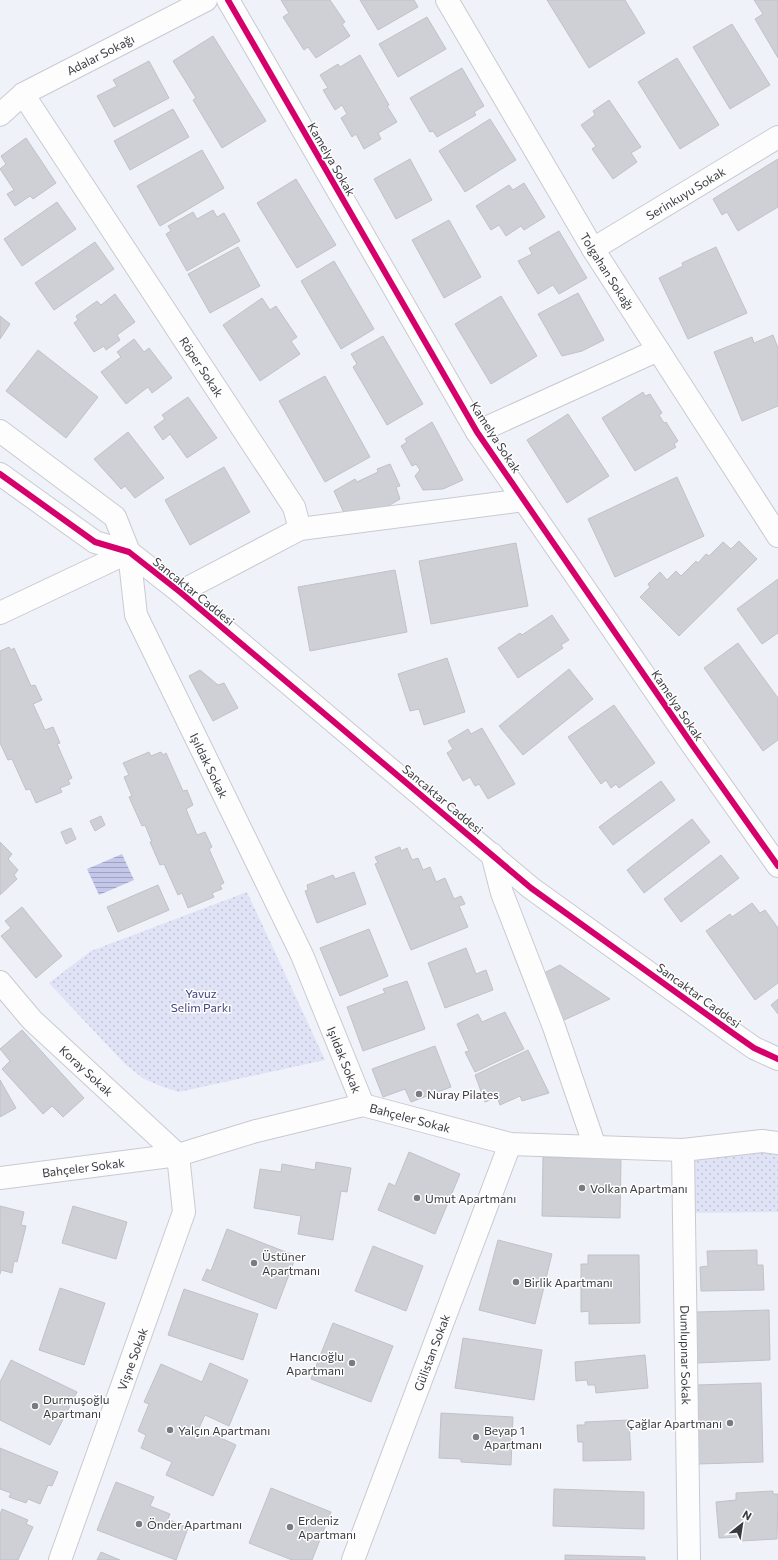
<svg xmlns="http://www.w3.org/2000/svg" width="778" height="1560" viewBox="0 0 778 1560" font-family="Commissioner,sans-serif">
<style>
.park{fill:url(#park-dots)}
.water{fill:url(#water-rules)}
.building{fill:#ced0d6;stroke:#c1c2c8}
.lines{fill:none;stroke-linecap:round;stroke-linejoin:round}
.minor-casing{stroke:#c9cad1;stroke-width:24}
.minor{stroke:#fdfdfe;stroke-width:22}
.cycleway-casing{stroke:#fdfdfd;stroke-width:8}
.cycleway{stroke:#d6006c;stroke-width:6}
.poi-dot{fill:#7a7b82;stroke:#fdfdfd;stroke-width:1.5}
.labels{text-anchor:middle;dominant-baseline:central;stroke-width:3;stroke-linejoin:round;paint-order:stroke}
.street-label{font-size:12px;fill:#3a3b41;stroke:#fdfdfd}
.park-label{font-size:12px;fill:#43447e;stroke:#fdfdfd}
.poi-label{font-size:12px;fill:#3a3b41;stroke:#fdfdfd;text-anchor:start}
</style>
<defs>
<pattern id="park-dots" width="8" height="8" patternUnits="userSpaceOnUse"><rect width="8" height="8" fill="#e0e2f6"/><path d="M2 2h.1M6 6h.1" fill="none" stroke="#c1c3d4" stroke-width="1.8" stroke-linecap="round"/></pattern>
<pattern id="water-rules" width="6" height="5" patternUnits="userSpaceOnUse"><rect width="6" height="5" fill="#c4c7ea"/><path d="M0 2.5h6" fill="none" stroke="#a0a3bf"/></pattern>
</defs>
<rect width="100%" height="100%" fill="#f0f2fa"/>
<g class="park">
<path d="M247,892L325,1060L179,1092L163,1087L144,1079L125,1064L49,983L91,951Z"/>
<path d="M778,1151V1212L691,1213L688,1156Z"/>
</g>
<path class="water" d="M122,854L134,880L99,895L87,869Z"/>
<g class="building">
<path d="M281,0H330L345,22L342,24L350,36L316,58L308,47L304,50L283,17L289,13Z"/>
<path d="M360,0H414L418,7L378,30Z"/>
<path d="M547,0H625L645,33L589,68Z"/>
<path d="M754,0H778V58L755,19L763,14Z"/>
<path d="M427,17L446,49L398,77L379,44Z"/>
<path d="M732,24L770,85L730,109L693,47Z"/>
<path d="M213,36L266,121L222,148L193,100L196,98L173,61Z"/>
<path d="M360,55L389,105L387,106L397,122L378,133L381,139L364,149L356,134L352,137L341,118L347,114L342,105L335,110L323,90L328,88L320,75L338,64L340,67Z"/>
<path d="M677,58L719,125L680,149L638,82Z"/>
<path d="M149,61L169,98L114,127L97,96L117,86L113,80Z"/>
<path d="M462,68L484,106L474,112L476,115L437,137L433,131L430,132L410,98Z"/>
<path d="M609,100L641,147L631,153L637,162L613,179L592,149L596,146L581,125L595,115L593,111Z"/>
<path d="M173,109L189,137L130,170L114,141Z"/>
<path d="M490,119L516,160L465,192L439,151Z"/>
<path d="M26,138L56,183L33,199L30,196L15,206L7,194L14,190L0,169L6,164L1,156Z"/>
<path d="M202,150L224,188L160,226L137,186Z"/>
<path d="M410,159L432,200L396,219L374,179Z"/>
<path d="M778,159V207L738,231L727,212L722,215L713,199Z"/>
<path d="M296,179L336,245L297,268L257,203Z"/>
<path d="M524,183L545,217L524,230L521,226L506,236L499,225L491,230L476,206L509,185L513,190Z"/>
<path d="M57,202L76,229L22,266L4,239Z"/>
<path d="M213,210L217,217L224,213L240,241L187,271L166,234L171,231L168,226L193,212L197,219Z"/>
<path d="M449,220L481,277L444,298L412,240Z"/>
<path d="M559,231L587,278L559,294L553,285L538,294L518,261L532,254L529,248Z"/>
<path d="M95,242L114,269L54,310L35,283Z"/>
<path d="M238,247L260,286L210,313L188,274Z"/>
<path d="M716,247L747,313L688,339L659,278L683,266L682,263Z"/>
<path d="M334,261L374,329L341,349L301,281Z"/>
<path d="M578,293L604,340L582,351L562,356L538,314Z"/>
<path d="M115,294L135,322L117,335L120,340L106,350L104,346L94,352L74,323L78,320L76,316L97,301L101,305Z"/>
<path d="M501,296L537,356L491,384L455,324Z"/>
<path d="M262,298L270,310L276,306L297,337L291,341L300,354L260,381L223,325Z"/>
<path d="M0,316L10,324L0,339Z"/>
<path d="M773,335L778,348V406L742,421L714,352L752,337L754,343Z"/>
<path d="M383,336L423,404L387,425L353,367L357,364L351,354Z"/>
<path d="M134,339L144,352L149,348L172,378L152,393L148,387L126,404L101,372L121,357L117,352Z"/>
<path d="M38,350L98,397L66,438L6,391Z"/>
<path d="M325,376L370,457L325,482L279,401Z"/>
<path d="M643,392L645,396L650,394L662,413L659,415L664,423L666,422L678,441L674,444L676,447L635,471L602,418Z"/>
<path d="M188,397L217,438L187,458L170,434L163,440L154,427L165,419L162,415Z"/>
<path d="M568,414L609,476L567,503L527,440Z"/>
<path d="M432,422L463,480L443,489L423,490L415,476L420,470L416,464L412,466L401,446L407,442L405,439Z"/>
<path d="M128,432L164,478L135,498L125,486L121,489L94,459Z"/>
<path d="M390,464L400,486L396,487L400,499L388,506L344,513L334,491L355,479L357,482L378,472L377,469Z"/>
<path d="M224,467L250,512L190,545L165,500Z"/>
<path d="M677,477L704,536L615,577L588,519Z"/>
<path d="M739,541L757,559L679,636L640,597L650,587L648,584L660,572L667,580L676,571L681,576L696,561L698,563L706,554L709,556L723,542L731,549Z"/>
<path d="M516,543L528,606L431,624L419,561Z"/>
<path d="M395,570L407,632L310,651L298,587Z"/>
<path d="M778,579V633L762,644L737,609Z"/>
<path d="M552,615L569,640L561,645L563,648L518,678L498,648L520,633L522,635Z"/>
<path d="M738,643L778,698V740L763,751L704,668Z"/>
<path d="M9,647L11,650L14,648L31,686L35,685L42,700L33,704L45,730L53,727L60,743L57,744L72,778L68,780L70,784L60,788L62,792L36,803L30,789L26,790L12,759L8,760L0,743V651Z"/>
<path d="M447,658L465,712L424,725L419,709L410,711L398,674Z"/>
<path d="M569,669L593,699L523,755L499,726Z"/>
<path d="M200,670L218,685L224,683L238,708L213,721L189,676Z"/>
<path d="M614,705L655,763L619,788L616,784L611,788L606,780L601,784L568,737Z"/>
<path d="M482,728L515,784L488,799L479,784L475,786L470,777L463,781L447,753L453,749L448,741L468,729L471,734Z"/>
<path d="M149,752L151,756L161,752L163,755L166,753L183,791L187,790L193,805L186,809L197,835L205,832L212,847L209,849L224,883L220,885L222,889L212,893L214,897L188,908L182,893L178,895L164,864L160,865L150,842H152L145,825L142,826L129,797L132,796L124,777L129,775L123,763Z"/>
<path d="M661,781L675,800L613,845L599,827Z"/>
<path d="M101,816L105,825L95,831L90,821Z"/>
<path d="M692,819L710,842L644,893L627,870Z"/>
<path d="M71,828L76,839L66,844L61,832Z"/>
<path d="M0,842L12,854L8,859L18,870L14,875L17,879L0,895Z"/>
<path d="M400,847L401,851L407,848L412,860L418,858L423,870L430,867L436,882L445,878L454,899L461,896L465,904L459,906L468,927L411,950L375,864L378,863L375,857Z"/>
<path d="M721,855L739,878L681,922L664,899Z"/>
<path d="M354,872L366,904L317,923L305,891L308,890L307,885L333,875L335,879Z"/>
<path d="M158,885L169,910L118,932L107,907Z"/>
<path d="M752,903L760,913L765,910L778,928V983L755,1000L706,931L730,914L732,917Z"/>
<path d="M22,907L62,956L36,978L1,936L11,928L5,921Z"/>
<path d="M369,929L388,976L340,996L320,948Z"/>
<path d="M466,948L476,974L486,970L493,990L445,1008L428,963Z"/>
<path d="M560,965L610,999L562,1021L540,975Z"/>
<path d="M407,981L425,1029L363,1051L347,1007L385,993L383,989Z"/>
<path d="M778,999V1014L771,1005Z"/>
<path d="M505,1012L524,1049L475,1072L465,1052L469,1051L457,1024L478,1014L482,1022Z"/>
<path d="M22,1030L84,1098L63,1117L52,1106L43,1114L2,1069L10,1061L0,1049Z"/>
<path d="M435,1046L451,1087L411,1102L405,1089L383,1097L372,1069Z"/>
<path d="M528,1050L549,1093L522,1101L520,1096L500,1105L497,1097L485,1102L475,1075Z"/>
<path d="M0,1080L16,1108L0,1117Z"/>
<path d="M409,1152L460,1174L435,1234L378,1210L389,1183L395,1186Z"/>
<path d="M543,1157L621,1159L620,1218L542,1216Z"/>
<path d="M316,1162L351,1168L347,1192L341,1191L333,1240L298,1234L301,1216L254,1208L260,1169L281,1172L282,1164L315,1170Z"/>
<path d="M0,1206L24,1212L21,1225L26,1226L17,1262L14,1261L12,1273L1,1270L0,1274Z"/>
<path d="M73,1206L127,1222L116,1259L62,1243Z"/>
<path d="M227,1229L296,1256L276,1309L202,1280L207,1269L211,1271Z"/>
<path d="M498,1240L552,1254L535,1324L479,1310Z"/>
<path d="M373,1246L423,1266L406,1311L355,1291Z"/>
<path d="M757,1250V1265H763L764,1290L701,1291L700,1267L708,1266L707,1251Z"/>
<path d="M588,1255H639L640,1323L589,1324V1311L581,1312V1264H588Z"/>
<path d="M60,1288L105,1303L84,1365L39,1350Z"/>
<path d="M184,1289L258,1314L243,1360L168,1335Z"/>
<path d="M769,1310L770,1360L697,1363L696,1312Z"/>
<path d="M333,1323L393,1346L371,1402L311,1379Z"/>
<path d="M463,1338L542,1350L534,1400L455,1388Z"/>
<path d="M645,1355L648,1388L596,1393L595,1385H588L587,1380L576,1381L575,1362Z"/>
<path d="M11,1360L77,1392L50,1445L0,1420V1382Z"/>
<path d="M210,1363L248,1380L229,1426L205,1415L199,1428L236,1445L213,1496L166,1475L172,1462L141,1448L146,1435L138,1431L149,1404L144,1402L161,1364L202,1382Z"/>
<path d="M761,1383L763,1462L698,1464L696,1385Z"/>
<path d="M441,1413L513,1417L511,1465L461,1462V1459L439,1458Z"/>
<path d="M629,1420L631,1460L583,1461V1442H578L577,1425H585V1422Z"/>
<path d="M0,1448L58,1472L52,1486L48,1485L40,1504L28,1499L26,1503L9,1497L11,1493L0,1489Z"/>
<path d="M116,1482L154,1497L150,1506L170,1514L168,1519L188,1528L176,1560L97,1530Z"/>
<path d="M271,1488L331,1512L312,1560H292L249,1543Z"/>
<path d="M554,1489L644,1492V1529L553,1526Z"/>
<path d="M773,1491V1494H778L777,1539L740,1541L739,1537L719,1538L716,1502L736,1500V1493Z"/>
<path d="M2,1509L28,1520L26,1524L33,1527L18,1560H0V1514Z"/>
<path d="M101,1552L120,1560H97Z"/>
<path d="M565,1555L645,1557V1560H565Z"/>
</g>
<g class="lines">
<g class="minor-casing">
<g id="minor">
<path d="M228,0L477,432L693,746L778,866"/>
<path id="s1" d="M447,0L593,249L778,536"/>
<path id="s2" d="M23,94L294,507L300,529L180,592"/>
<path id="s3" d="M0,115L23,94L206,0"/>
<path id="s4" d="M593,249L778,137"/>
<path id="s5" d="M0,431L115,517L129,552L136,615L302,955L363,1105"/>
<path d="M477,432L658,350"/>
<path d="M0,474L95,542L129,552L180,592L531,888L734,1034L754,1048L778,1059"/>
<path d="M300,529L524,500"/>
<path d="M0,613L129,552"/>
<path d="M492,854L502,893L554,1027L595,1147"/>
<path id="s6" d="M0,982L32,1020L178,1155L184,1212L60,1560"/>
<path id="s7" d="M683,1150L689,1560"/>
<path id="s8" d="M0,1178L178,1155L256,1131L363,1105L510,1144L683,1150L762,1141L778,1143"/>
<path id="s9" d="M353,1560L510,1144"/>
</g>
</g>
<use href="#minor" class="minor"/>
<g class="cycleway-casing">
<g id="cycleway">
<path d="M228,0L477,432L693,746L778,866"/>
<path d="M0,474L95,542L129,552L180,592L531,888L734,1034L754,1048L778,1059"/>
</g>
</g>
<use href="#cycleway" class="cycleway"/>
</g>
<g class="poi-dot">
<circle cx="419" cy="1094" r="4"/>
<circle cx="582" cy="1188" r="4"/>
<circle cx="417" cy="1198" r="4"/>
<circle cx="254" cy="1263" r="4"/>
<circle cx="516" cy="1282" r="4"/>
<circle cx="352" cy="1363" r="4"/>
<circle cx="35" cy="1406" r="4"/>
<circle cx="730" cy="1423" r="4"/>
<circle cx="170" cy="1430" r="4"/>
<circle cx="476" cy="1437" r="4"/>
<circle cx="139" cy="1524" r="4"/>
<circle cx="290" cy="1527" r="4"/>
</g>
<g class="labels">
<g class="street-label">
<text stroke="none"><textPath href="#s3" startOffset="118">Adalar Sokağı</textPath></text>
<text transform="translate(332 159) rotate(60)">Kamelya Sokak</text>
<text stroke="none"><textPath href="#s4" startOffset="108">Serinkuyu Sokak</textPath></text>
<text stroke="none"><textPath href="#s1" startOffset="315">Tolgahan Sokağı</textPath></text>
<text stroke="none"><textPath href="#s2" startOffset="326">Röper Sokak</textPath></text>
<text transform="translate(496 437) rotate(57)">Kamelya Sokak</text>
<text transform="translate(194 591) rotate(39)">Sancaktar Caddesi</text>
<text transform="translate(678 705) rotate(56)">Kamelya Sokak</text>
<text stroke="none"><textPath href="#s5" startOffset="412">Işıldak Sokak</textPath></text>
<text transform="translate(443 799) rotate(40)">Sancaktar Caddesi</text>
<text transform="translate(699 995) rotate(36)">Sancaktar Caddesi</text>
<text stroke="none"><textPath href="#s5" startOffset="736">Işıldak Sokak</textPath></text>
<text stroke="none"><textPath href="#s6" startOffset="124">Koray Sokak</textPath></text>
<text stroke="none"><textPath href="#s8" startOffset="420">Bahçeler Sokak</textPath></text>
<text stroke="none"><textPath href="#s8" startOffset="84">Bahçeler Sokak</textPath></text>
<text stroke="none"><textPath href="#s9" startOffset="222">Gülistan Sokak</textPath></text>
<text stroke="none"><textPath href="#s7" startOffset="205">Dumlupınar Sokak</textPath></text>
<text transform="translate(132 1359) rotate(-70)">Vişne Sokak</text>
</g>
<g class="park-label">
<text x="201" y="993">Yavuz<tspan x="201" dy="14">Selim Parkı</tspan></text>
</g>
<g class="poi-label">
<text x="427" y="1094">Nuray Pilates</text>
<text x="590" y="1188">Volkan Apartmanı</text>
<text x="425" y="1198">Umut Apartmanı</text>
<text x="262" y="1256">Üstüner<tspan x="262" dy="14">Apartmanı</tspan></text>
<text x="524" y="1282">Birlik Apartmanı</text>
<text x="344" y="1356" text-anchor="end">Hancıoğlu<tspan x="344" dy="14">Apartmanı</tspan></text>
<text x="43" y="1399">Durmuşoğlu<tspan x="43" dy="14">Apartmanı</tspan></text>
<text x="722" y="1423" text-anchor="end">Çağlar Apartmanı</text>
<text x="178" y="1430">Yalçın Apartmanı</text>
<text x="484" y="1430">Beyap 1<tspan x="484" dy="14">Apartmanı</tspan></text>
<text x="298" y="1520">Erdeniz<tspan x="298" dy="14">Apartmanı</tspan></text>
<text x="147" y="1524">Önder Apartmanı</text>
</g>
</g>
<g transform="translate(742 1524) rotate(30)" stroke="#fdfdfd" stroke-width="3" paint-order="stroke">
<path d="M0-3L7 15L0 10L-7 15Z" fill="#3a3b41"/>
<text y="-6" font-size="11" font-weight="bold" text-anchor="middle" fill="#3a3b41">N</text>
</g>
</svg>
